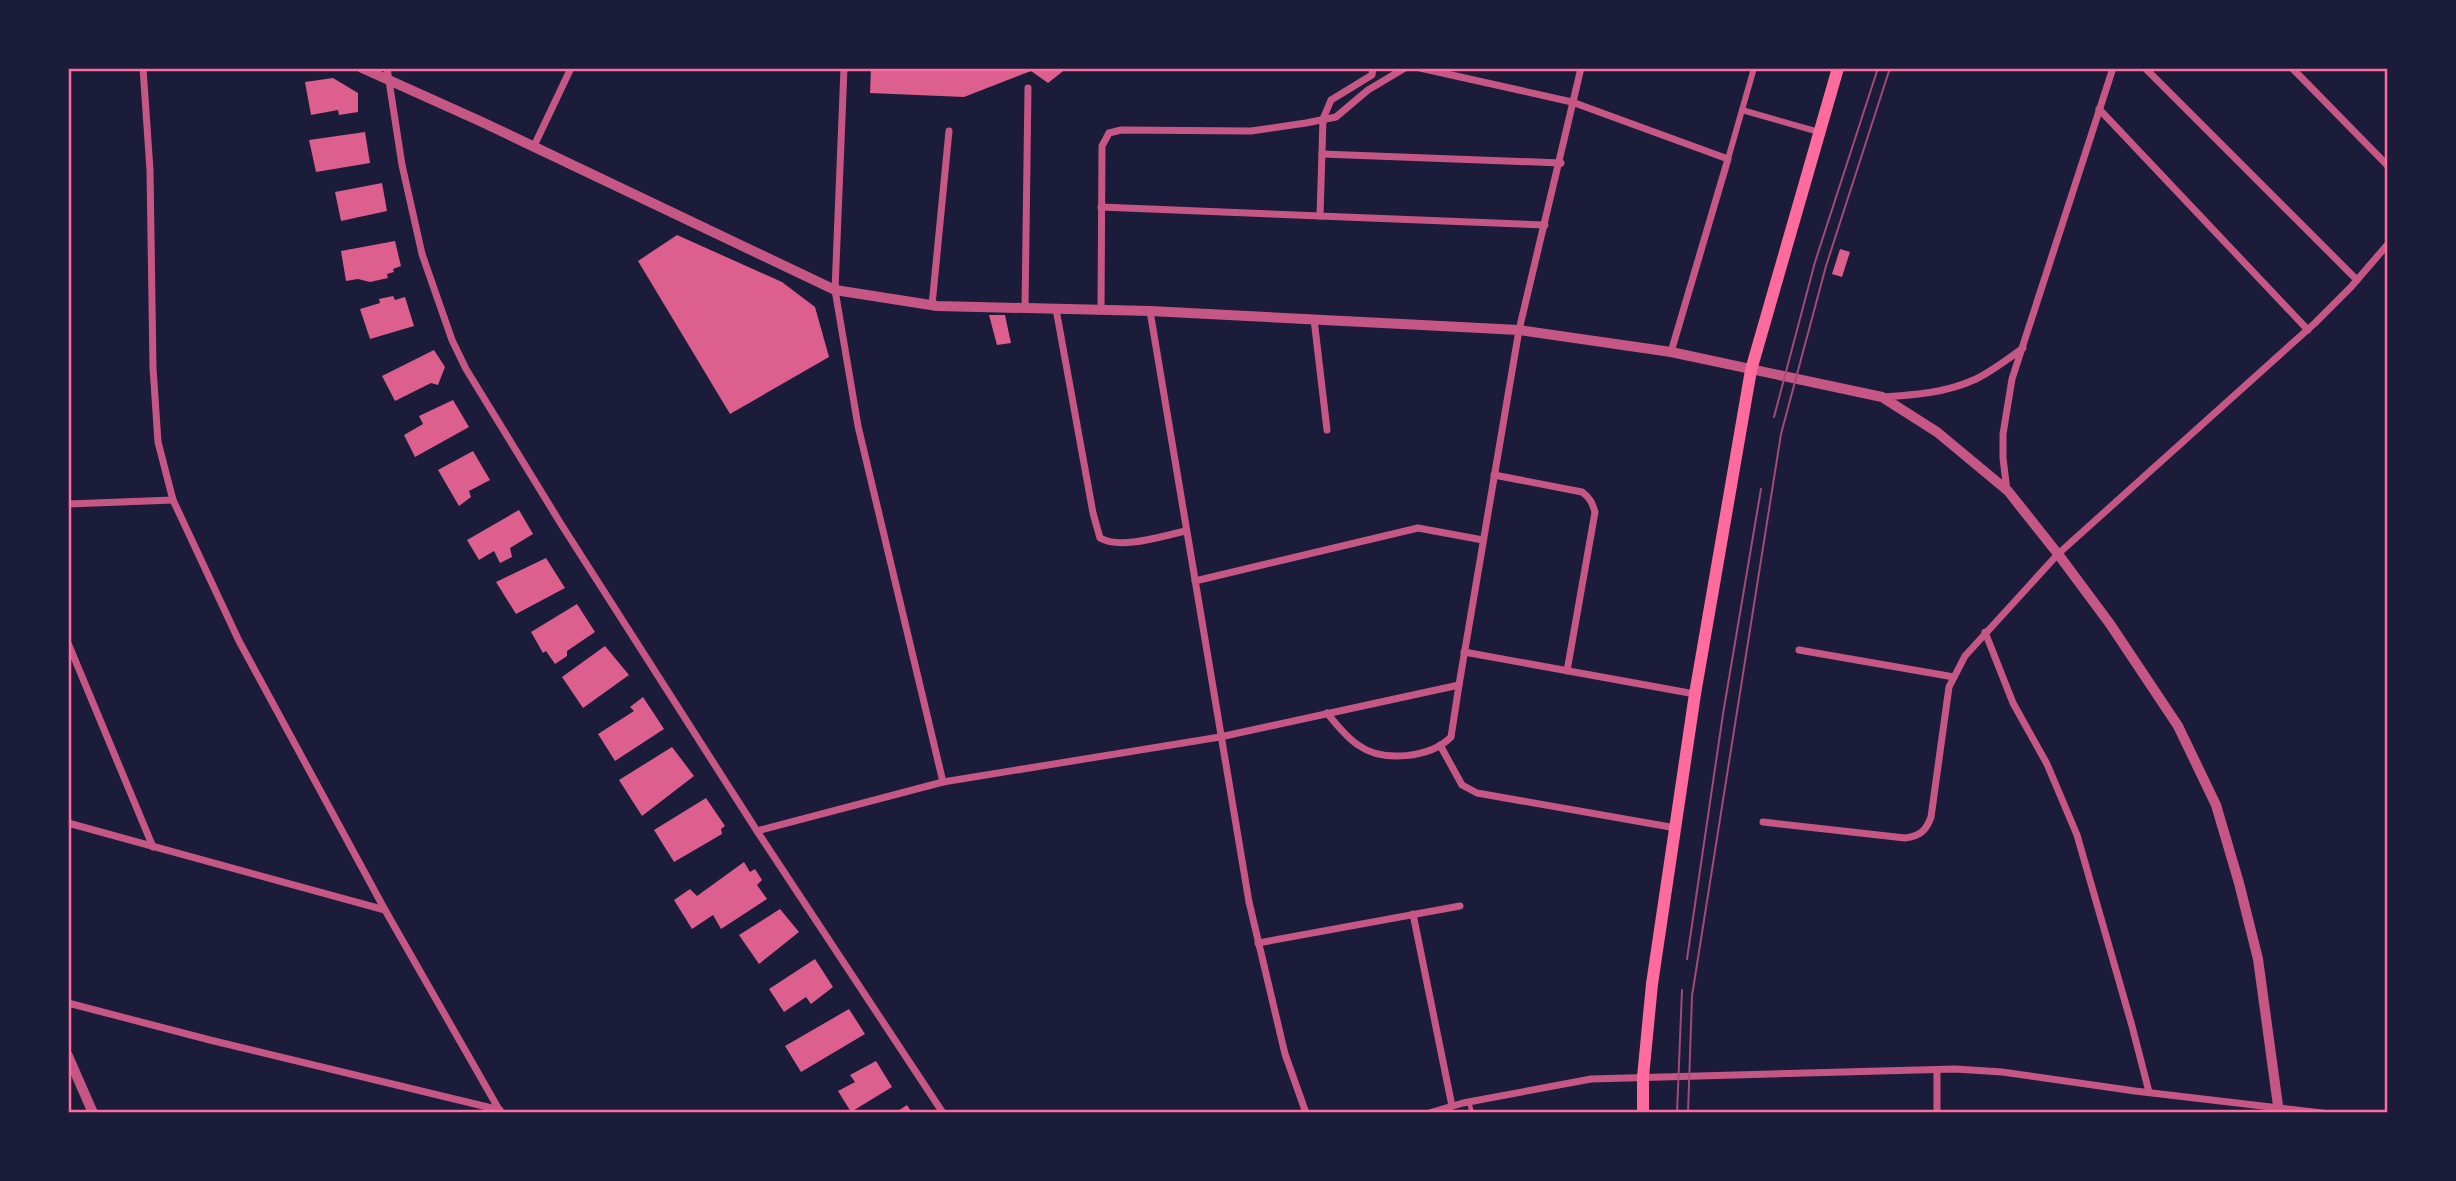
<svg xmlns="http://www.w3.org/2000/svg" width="2456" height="1181" viewBox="0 0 2456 1181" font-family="'Golos Text',sans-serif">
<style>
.building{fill:#dd5f8e}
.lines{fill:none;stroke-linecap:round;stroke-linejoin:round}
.service{stroke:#c65784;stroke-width:4.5}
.pedestrian{stroke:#c65784;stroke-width:6}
.minor{stroke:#c65784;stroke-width:7}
.tertiary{stroke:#c65784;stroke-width:10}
.secondary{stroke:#ff6b9d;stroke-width:12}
.tram{stroke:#a44b75;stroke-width:2}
.neatline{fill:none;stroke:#ff6b9d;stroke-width:2.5}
</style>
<rect width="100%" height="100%" fill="#1b1b3a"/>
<g class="building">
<path d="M871,68H1067L1048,83L1031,71L964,97L870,93Z"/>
<path d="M333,78L358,93V112L339,115L338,110L311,115L305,82Z"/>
<path d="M365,132L370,163L316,172L309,140Z"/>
<path d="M382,183L387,211L341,221L335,192Z"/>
<path d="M677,235L782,282L815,307L829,357L730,414L638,261Z"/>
<path d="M395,241L401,266L393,269L394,272L387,274L388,278L370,282L358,279L346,281L341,251Z"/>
<path d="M1840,249L1850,252L1842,277L1832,274Z"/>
<path d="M393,296L395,300L405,297L414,326L370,339L360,309L380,303L379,299Z"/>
<path d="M989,315H1005L1011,343L997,345Z"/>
<path d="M434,350L445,367L438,385L431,383L395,401L382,376Z"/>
<path d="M453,400L469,427L415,457L404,435L423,424L419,416Z"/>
<path d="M473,451L490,480L469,491L471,497L459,506L438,470Z"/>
<path d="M519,510L533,534L510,548L512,557L500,563L494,551L479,560L467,540Z"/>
<path d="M546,558L565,588L516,614L496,582Z"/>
<path d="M577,604L595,632L567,651V656L555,664L546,651L543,653L531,632Z"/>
<path d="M605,646L629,675L583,708L562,677Z"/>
<path d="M643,697L664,729L615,761L598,734L634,711L630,707Z"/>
<path d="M672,747L694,776L642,816L619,780Z"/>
<path d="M706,798L725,826L721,829L722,834L674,862L654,830Z"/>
<path d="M744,862L750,872L755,869L762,880L757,885L767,899L721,929L713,915L692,929L674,900L690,889L697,896Z"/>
<path d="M780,909L799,932L759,964L739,935Z"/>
<path d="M815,959L833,987L811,1004L806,997L784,1012L769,989Z"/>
<path d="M849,1009L865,1034L801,1072L785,1046Z"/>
<path d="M876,1061L892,1087L851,1112L838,1091L855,1082L850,1075Z"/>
<path d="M907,1105L912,1113H895Z"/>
</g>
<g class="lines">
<path class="service" d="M1469,1102L1472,1113"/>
<g class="pedestrian">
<path d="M1742,110L1819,132"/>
<path d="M1728,159L1754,68"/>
</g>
<g class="minor">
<path d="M143,68L150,170L153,368L158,442L173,500L239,641L385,910L501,1113"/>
<path d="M387,68L402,165L422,254L452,340L466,369L561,524L757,831L943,1113"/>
<path d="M844,68L835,290L858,426L943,782"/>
<path d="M1373,68L1372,75L1331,100L1323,119L1320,216L1545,225"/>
<path d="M1420,68L1572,102L1728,159L1671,352"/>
<path d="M2145,68L2357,280"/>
<path d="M2292,68L2388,166"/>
<path d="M2099,109L2308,330"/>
<path d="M534,146L571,68"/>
<path d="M1322,154L1561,163"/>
<path d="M1101,207L1320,216"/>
<path d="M932,305L949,131"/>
<path d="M1025,308L1028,88"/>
<path d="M1056,309L1093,513L1100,538C1121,550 1162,536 1186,531"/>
<path d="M1101,310L1102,146L1109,133L1121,130L1251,131L1306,123L1336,117L1368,90L1405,68"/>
<path d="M1150,311L1249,902L1285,1054L1306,1113"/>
<path d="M1314,319L1327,430"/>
<path d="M1882,397C1914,395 1946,393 1976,379C1992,371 2008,359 2023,348"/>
<path d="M1494,475L1582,492C1590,498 1592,502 1595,512L1567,671"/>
<path d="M2007,491L2003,458V434L2012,379L2113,68"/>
<path d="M68,504L173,500"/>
<path d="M1195,581L1418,528L1483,540"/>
<path d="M1985,632L2013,703L2047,764L2077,835L2132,1026L2149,1092"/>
<path d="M68,643L153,847"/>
<path d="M1799,650L1954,677"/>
<path d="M1464,652L1695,694"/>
<path d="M1327,713C1336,724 1346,737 1358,745C1383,763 1430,758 1451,737L1459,685"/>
<path d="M1440,745L1462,785L1477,793L1676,828"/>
<path d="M1763,822L1905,838C1920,836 1926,831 1931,817L1949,687L1965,656L2058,554L2315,323L2351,287L2388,244"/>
<path d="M68,823L385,910"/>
<path d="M757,831L943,782L1220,737L1459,685L1519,330L1581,68"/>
<path d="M1413,914L1452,1106"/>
<path d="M1258,943L1460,906"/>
<path d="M68,1003L210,1040L500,1110"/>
<path d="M1429,1113L1463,1103L1591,1079L1955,1069L2002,1072L2135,1091L2322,1113"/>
<path d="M1937,1113V1070"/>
</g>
<g class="tertiary">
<path d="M362,68L482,122L835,290L937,306L1150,311L1519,330L1671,352L1882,397L1937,432L2008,491L2058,554L2110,624L2178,726L2216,805L2239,883L2258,959L2279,1113"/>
<path d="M68,1056L93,1113"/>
</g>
<path class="secondary" d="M1643,1113V1077L1652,984L1695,694L1751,370L1838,68"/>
<g class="tram">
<path d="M1774,417L1815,262L1878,68"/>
<path d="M1687,959L1723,714L1761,489"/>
<path d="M1677,1113L1682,990"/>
<path d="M1688,1113L1692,996L1781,434L1826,266L1890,68"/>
</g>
</g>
<rect width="2456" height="1181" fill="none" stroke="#1b1b3a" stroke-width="140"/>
<rect x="70" y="70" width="2316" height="1041" class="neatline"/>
</svg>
